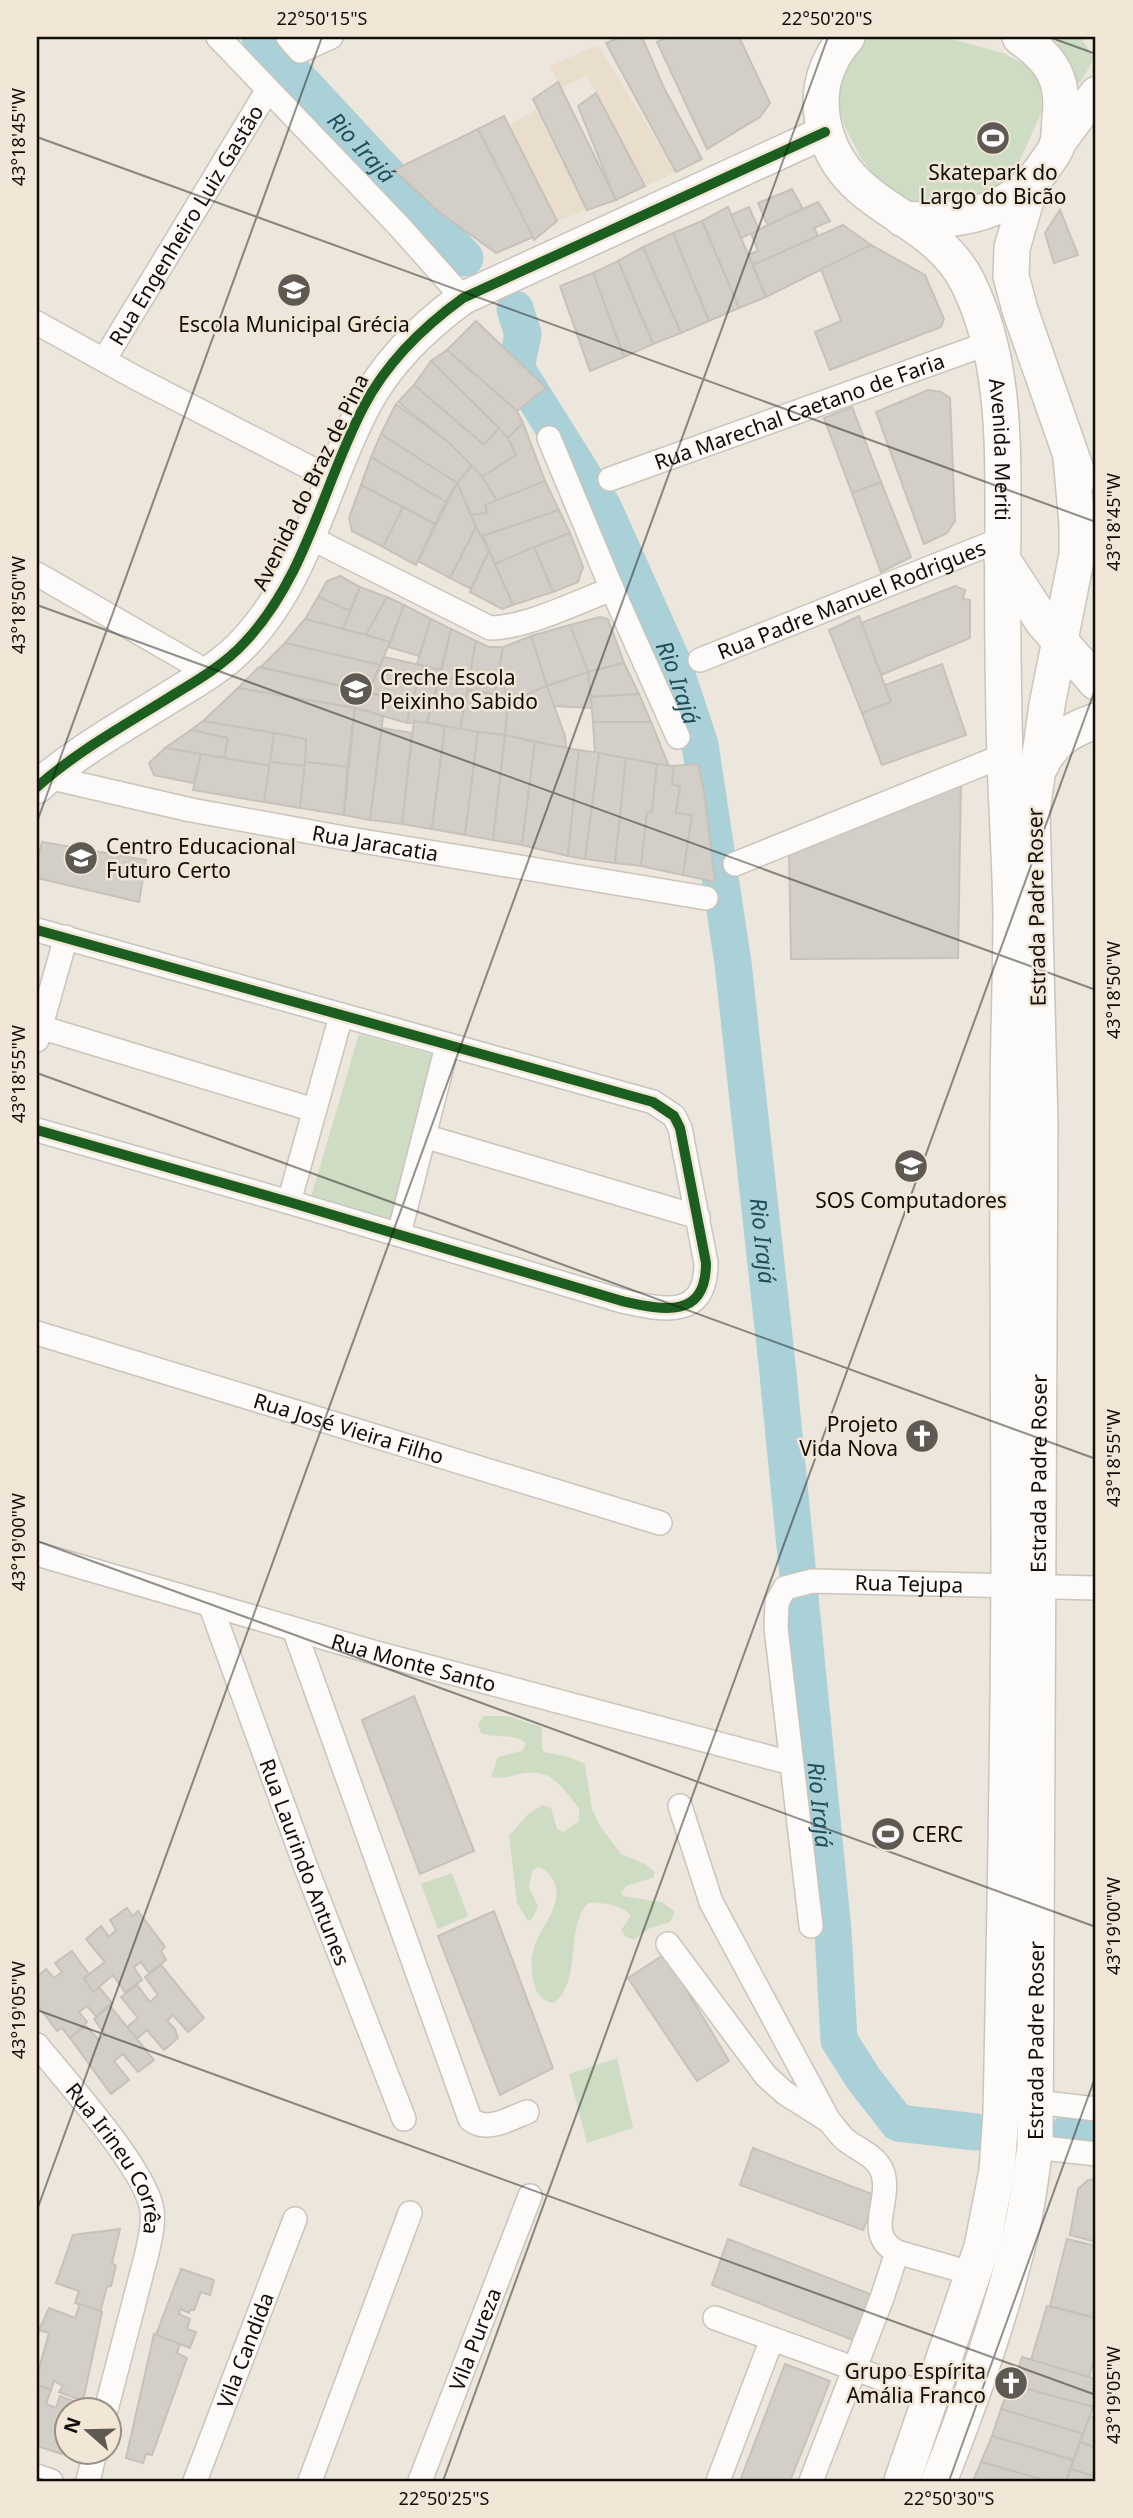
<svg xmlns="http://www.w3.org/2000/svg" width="1133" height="2518" viewBox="0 0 1133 2518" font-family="'Noto Sans',sans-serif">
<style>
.built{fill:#e9ddcc}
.green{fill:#cedcc4}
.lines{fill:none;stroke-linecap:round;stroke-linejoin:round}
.river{stroke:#aad0d8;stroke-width:37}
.building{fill:#d3cec7;stroke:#c6c1b9;stroke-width:2}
.street-casing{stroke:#c9c4bc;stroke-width:26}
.secondary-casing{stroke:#c9c4bc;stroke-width:35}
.primary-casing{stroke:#c9c4bc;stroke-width:38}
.street{stroke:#fcfbfa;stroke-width:23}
.secondary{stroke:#fcfbfa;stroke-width:32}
.primary{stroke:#fcfbfa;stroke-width:35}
.cycleway-casing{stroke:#f2e7d6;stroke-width:15}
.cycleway{stroke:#1b5e20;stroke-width:10}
.ticks{fill:none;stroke:#110d08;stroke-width:2;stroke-opacity:0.45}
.labels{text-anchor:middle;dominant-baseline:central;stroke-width:5;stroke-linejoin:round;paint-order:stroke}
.poi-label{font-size:21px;fill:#110d08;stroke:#f2e7d6}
.street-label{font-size:21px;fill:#110d08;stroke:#f2e7d6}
.water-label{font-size:23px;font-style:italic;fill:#1d4e5a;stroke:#f2e7d6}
.neatline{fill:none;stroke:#110d08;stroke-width:2.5}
.ticks-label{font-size:18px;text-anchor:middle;fill:#110d08}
</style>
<rect width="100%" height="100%" fill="#ece6dc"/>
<g class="built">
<path d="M598,45L676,172L645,186L587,75L561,88L550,66Z"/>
<path d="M536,110L587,210L557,221L508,126Z"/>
</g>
<g class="green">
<path d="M865,37H944L1003,53L1029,67L1040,82L1042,111L1019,162L1007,179L968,204L922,206L882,185L861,158L844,125L837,101L840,61L853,46Z"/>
<path d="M1072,37H1081L1094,59L1080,83L1076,81L1056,40Z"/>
<path d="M359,1034L441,1057L391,1228L309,1204Z"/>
<path d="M484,1716H507L539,1726L542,1728V1749L544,1752L569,1757L585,1764L592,1809L600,1826L621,1854L645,1864L655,1872L653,1878L626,1886L621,1893L622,1896L662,1902L675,1912L670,1922L650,1928L634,1940L626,1937L621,1930L631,1916C622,1905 603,1902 588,1903C564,1930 583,1980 554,2003C544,2002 538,1996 535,1987C530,1971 530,1953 538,1938C547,1919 566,1898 551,1877C547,1871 545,1870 538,1867L532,1871L529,1887L538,1906L532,1919L528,1921L517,1903L509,1836L528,1814L542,1805L551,1808L557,1829L564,1832L579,1821V1808C560,1786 552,1767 519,1774C509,1777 501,1779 491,1777L498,1757L522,1751L526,1744C516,1732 495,1739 481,1733L478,1725Z"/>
<path d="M452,1873L468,1916L438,1929L421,1884Z"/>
<path d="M617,2058L633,2128L587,2143L569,2074Z"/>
</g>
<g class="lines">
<g class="river">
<path id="s1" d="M260,37L465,258"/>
<path id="s2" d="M515,309L523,334L516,368L603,507L673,663L700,745L733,963L777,1364L833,1931L839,2040L863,2078L898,2123L976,2132"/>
<path d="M1070,2131L1096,2135"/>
</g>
</g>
<g class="building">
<path d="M622,37H642L664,88L702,159L676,172L606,43Z"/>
<path d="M668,37H739L770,103L760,117L707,149L657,42Z"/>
<path d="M558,82L616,200L587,210L533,99Z"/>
<path d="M596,93L645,186L616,200L578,106Z"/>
<path d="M504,116L557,221L534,240L478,129Z"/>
<path d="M478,129L533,237L496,253L438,211L394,170Z"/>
<path d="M792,189L803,209L768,226L758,203Z"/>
<path d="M818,202L830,221L814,228L818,236L753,265L748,255L758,251L751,233Z"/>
<path d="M728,207L766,297L739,308L702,221Z"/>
<path d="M749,207L759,230L741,238L731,215Z"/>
<path d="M1060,210L1078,255L1054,263L1045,233Z"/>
<path d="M702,221L739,308L709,321L673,233Z"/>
<path d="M843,225L871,245L766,297L753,265Z"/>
<path d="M673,233L709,321L681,333L643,247Z"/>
<path d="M871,245L925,275L944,319L941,327L830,370L815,332L841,321L821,269Z"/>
<path d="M643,247L681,333L653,344L618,261Z"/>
<path d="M618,261L653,344L624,357L593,273Z"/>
<path d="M593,273L624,357L590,371L560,286Z"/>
<path d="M476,321L546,388L517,411L447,350Z"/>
<path d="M447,350L517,411L523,423L508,438L431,361Z"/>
<path d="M431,361L499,428L484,445L414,385Z"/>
<path d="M414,385L484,445L499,428L508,438L516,455L482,477L447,441L398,402Z"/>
<path d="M928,390L941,392L950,398L955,521L947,533L924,544L876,412Z"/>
<path d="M396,404L447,441L472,466L457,483L381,434Z"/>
<path d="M852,407L881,482L852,493L824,418Z"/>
<path d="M523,423L545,481L497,501L482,477L516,455L508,438Z"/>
<path d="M381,434L457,483L446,502L371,457Z"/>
<path d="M371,457L446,502L435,524L361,485Z"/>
<path d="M472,466L482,477L497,501L485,505L487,513L471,515L457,483Z"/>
<path d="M545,481L559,510L479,537L471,515L487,513L485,505Z"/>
<path d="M881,482L911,557L881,572L852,493Z"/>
<path d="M457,483L476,527L450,578L418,561Z"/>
<path d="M361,485L403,507L383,547L352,531L349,518Z"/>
<path d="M403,507L435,524L416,565L383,547Z"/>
<path d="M559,510L570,533L495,564L483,536Z"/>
<path d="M476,527L489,551L471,589L450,578Z"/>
<path d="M570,533L583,567L578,582L553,592L534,547Z"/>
<path d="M534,547L553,592L513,605L495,564Z"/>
<path d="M489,551L513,605L502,609L470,592Z"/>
<path d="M340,576L360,587L350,611L318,597L327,581Z"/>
<path d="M955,586L965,590L963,599L970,600V638L881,675L861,623Z"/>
<path d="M360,587L387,597L366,635L343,629Z"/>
<path d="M318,597L350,611L343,629L305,619Z"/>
<path d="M387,597L404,605L390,642L366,635Z"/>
<path d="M404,605L431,619L419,656L389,647Z"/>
<path d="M859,616L891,702L862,713L829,630Z"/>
<path d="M600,617L608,619L624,663L588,672L570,625Z"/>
<path d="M305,619L366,635L390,642L380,665L285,643Z"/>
<path d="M431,619L451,629L441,670L417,664Z"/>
<path d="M570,625L588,672L547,686L531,636Z"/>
<path d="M451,629L476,641L469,681L440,677Z"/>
<path d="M531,636L547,686L508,702L499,666L503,647Z"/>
<path d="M476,641L489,647H503L494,694L467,690Z"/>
<path d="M285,643L380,665L368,692L261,667Z"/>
<path d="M384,657L424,666L411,703L368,692Z"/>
<path d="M624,663L639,694L591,697L588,672Z"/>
<path d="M942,664L966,735L882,765L862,713L891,702L885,685Z"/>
<path d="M424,666L441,670L427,722L407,723L411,703Z"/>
<path d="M499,666L508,702L505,735L460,730L467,690L494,694Z"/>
<path d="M259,667L411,703L407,723L355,708L238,688Z"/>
<path d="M588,672L592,708L553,706L547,686Z"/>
<path d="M440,677L469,681L460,730L427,722Z"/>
<path d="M547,686L565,736L566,748L505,735L508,702Z"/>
<path d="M238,688L355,708L347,767L305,762L306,739L203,721Z"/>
<path d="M639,694L651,722H593L591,697Z"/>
<path d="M355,708L383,716L370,820L344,815Z"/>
<path d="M203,721L274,733L270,766L224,758L228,738L191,730Z"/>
<path d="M414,721L445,726L432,829L402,824Z"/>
<path d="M593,722H651L669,766L595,753Z"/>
<path d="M445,726L478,732L465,835L432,829Z"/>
<path d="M382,728L412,733L402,824L370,820Z"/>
<path d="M191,730L228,738L224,758L165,748Z"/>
<path d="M478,732L505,735L493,840L465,835Z"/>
<path d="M274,733L306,739L305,766L270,762Z"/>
<path d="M505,735L535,742L522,845L493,840Z"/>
<path d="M535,742L579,750L568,856L522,845Z"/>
<path d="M165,748L201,754L194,783L154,775L149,763Z"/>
<path d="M579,750L599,753L585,859L568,856Z"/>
<path d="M599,753L626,758L615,863L585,859Z"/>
<path d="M201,754L270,766L264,802L193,790Z"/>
<path d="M626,758L657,764L652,812L647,813L641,866L615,863Z"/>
<path d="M270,762L305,766L300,808L264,802Z"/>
<path d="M305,762L347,767L344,815L300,808Z"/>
<path d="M657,764L674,766L672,785L680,786L676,813L692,815L683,875L641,866L647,813L652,812Z"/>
<path d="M698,764L704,791L715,882L683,875L692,815L676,813L680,786L672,785L674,766Z"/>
<path d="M961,780L958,958L791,959L789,850Z"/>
<path d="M42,842L146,860L139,902L37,878V862Z"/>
<path d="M414,1696L474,1851L420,1874L362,1720Z"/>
<path d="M127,1908L133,1916L138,1911L165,1947L161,1951L166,1960L149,1973L141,1962L134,1967L142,1980L125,1992L113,1975L93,1992L84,1978L105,1962L86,1939L101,1926L109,1937L116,1930L110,1920Z"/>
<path d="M494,1911L553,2068L500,2095L438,1936Z"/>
<path d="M72,1951L89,1974L84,1978L93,1992L99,1987L112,2003L96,2016L87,2006L79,2012L87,2022L70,2038L62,2028L57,2031L37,2004V1977L46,1969L54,1978L62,1972L55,1963Z"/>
<path d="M665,1954L729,2061L697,2081L628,1978Z"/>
<path d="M161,1965L204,2018L188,2032L173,2015L167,2021L175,2029L178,2038L164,2050L147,2030L137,2039L127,2027L138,2018L121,1997L137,1985L150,2002L158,1995L145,1977Z"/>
<path d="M110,2006L154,2060L138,2072L123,2054L114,2061L129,2080L111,2094L70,2038L86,2026L99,2040L105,2035L94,2019Z"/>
<path d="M753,2148L877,2196L863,2230L740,2185Z"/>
<path d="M1096,2179V2242L1070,2235L1078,2189L1088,2180Z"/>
<path d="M120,2229L112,2263L116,2266L111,2286L107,2287L100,2312L75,2303L79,2291L56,2283L73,2235Z"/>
<path d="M728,2239L875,2296L858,2342L712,2285Z"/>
<path d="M1067,2239L1096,2246V2318L1050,2306Z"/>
<path d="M181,2269L214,2280L210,2295L201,2292L194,2310H190L189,2313L180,2309L179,2314L190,2319L187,2329L196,2332L190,2348L156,2335Z"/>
<path d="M80,2304L102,2312L83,2401L59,2392L63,2386L54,2381L51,2390L37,2385V2376L49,2333L39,2330L49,2308L75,2318Z"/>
<path d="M1047,2306L1096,2318V2353L1089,2377L1031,2360Z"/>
<path d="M154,2334L180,2344L177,2353L187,2358L152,2455L146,2454L143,2463L126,2458Z"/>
<path d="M1022,2357L1096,2379V2398L1093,2407L1013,2385Z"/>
<path d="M785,2364L830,2381L790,2481H740Z"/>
<path d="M1010,2384L1093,2407L1083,2434L1001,2409Z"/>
<path d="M37,2385L51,2390L46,2404L56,2408L60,2396L79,2403L77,2410H66V2440L62,2454L37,2446Z"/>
<path d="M1001,2409L1083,2434L1073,2460L992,2436Z"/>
<path d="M1090,2416L1096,2418V2448L1080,2442Z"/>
<path d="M992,2436L1073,2460L1066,2481H1047L981,2462Z"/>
<path d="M1080,2442L1096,2448V2477L1071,2469Z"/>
<path d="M981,2462L1047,2481H973Z"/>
<path d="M1071,2469L1096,2477V2481H1066Z"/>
</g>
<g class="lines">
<g class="street-casing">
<g id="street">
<path d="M218,37L399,226L463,298"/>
<path d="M288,37L300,51L331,37"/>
<path d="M37,323L136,378L332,479"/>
<path id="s3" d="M104,360L267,91"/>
<path d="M549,438L612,589L678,737"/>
<path id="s4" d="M610,479L989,343"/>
<path d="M309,537L490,628C526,628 577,602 612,589"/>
<path d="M37,574L209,673"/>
<path id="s5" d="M700,660L1002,539"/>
<path id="s6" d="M48,777L191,810L344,838L706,898"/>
<path d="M735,864L1005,755"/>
<path d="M37,930L653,1102L674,1116L680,1128L706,1263C706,1320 663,1310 622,1301L289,1202L37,1130"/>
<path d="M40,1027L314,1110"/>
<path d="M37,1040L66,937"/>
<path d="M424,1136L698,1217"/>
<path d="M289,1202L341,1016"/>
<path d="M399,1234L447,1046"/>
<path id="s7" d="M37,1333L660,1523"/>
<path id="s8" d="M37,1554L373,1652L791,1763"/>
<path id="s9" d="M210,1604L305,1865L404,2119"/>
<path d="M294,1629L470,2119C486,2133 509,2119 527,2112"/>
<path d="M680,1806L711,1902L829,2121C835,2127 840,2136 847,2141C862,2152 881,2158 884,2178C889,2205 865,2235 897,2252L882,2298L811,2481"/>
<path id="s10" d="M811,1926L776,1628L777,1602L785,1588L812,1581L1096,1588"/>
<path d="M668,1944L766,2076L785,2093L826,2119"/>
<path id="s11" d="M37,2045C65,2080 146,2169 152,2210C154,2224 150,2239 147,2253L106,2410"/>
<path d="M1036,2102L1096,2109"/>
<path d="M1035,2147L1096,2154"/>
<path d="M897,2252L974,2274"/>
<path d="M715,2318L930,2396"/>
<path d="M37,2476L51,2481"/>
<path d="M88,2481L95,2452"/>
<path id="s12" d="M195,2481L295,2219"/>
<path d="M310,2481L410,2213"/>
<path id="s13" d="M420,2481L530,2196"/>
<path d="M718,2481L772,2339"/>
</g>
</g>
<g class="secondary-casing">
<g id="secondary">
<path d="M1057,146L1096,93"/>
<path d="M37,787C77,751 127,724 173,695C198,680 225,664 245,642C307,576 323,484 364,406C387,362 423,327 463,298L825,132"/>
</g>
</g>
<g class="primary-casing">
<g id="primary">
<path id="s14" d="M847,37C827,60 818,85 822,116C836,210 929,208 967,281C1005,356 1003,442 1003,524C1002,603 1003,683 1005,762C1007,812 1010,863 1011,913C1011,978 1008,1043 1008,1108C1007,1252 1009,1396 1009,1540C1009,1731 1005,1922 1001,2113L997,2171L982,2247L902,2481"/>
<path d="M1030,186L1012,248L1011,276L1020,310L1079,478"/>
<path d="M903,219C956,223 1010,215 1043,168C1047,161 1055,153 1057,145C1060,137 1059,127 1060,118C1065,79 1051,59 1020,37"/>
<path d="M1002,559L1043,622L1096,682"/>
<path d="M1040,767C1052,741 1069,730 1096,721"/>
<path id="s15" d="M939,2481C972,2398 1002,2314 1022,2227C1028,2201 1031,2174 1035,2147L1040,1123L1032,811L1047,705L1077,555V524L1071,457"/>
</g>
</g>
<use href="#street" class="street"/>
<use href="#secondary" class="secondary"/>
<use href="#primary" class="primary"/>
<g class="cycleway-casing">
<g id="cycleway">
<path d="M37,787C77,751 127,724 173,695C198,680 225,664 245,642C307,576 323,484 364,406C387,362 423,327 463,298L825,132"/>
<path d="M37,930L653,1102L674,1116L680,1128L706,1263C706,1320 663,1310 622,1301L289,1202L37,1130"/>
</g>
</g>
<use href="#cycleway" class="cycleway"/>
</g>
<path class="ticks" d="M1049,37L1096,54M37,137L1096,522M37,605L1096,990M37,822L322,37M37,1073L1096,1459M37,1541L1096,1927M37,2010L1096,2395M37,2210L828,37M37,2478L45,2481M443,2481L1096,687M949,2481L1096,2075"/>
<defs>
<g id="stadium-disc" transform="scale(1.75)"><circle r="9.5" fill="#5e5952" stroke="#f2e7d6"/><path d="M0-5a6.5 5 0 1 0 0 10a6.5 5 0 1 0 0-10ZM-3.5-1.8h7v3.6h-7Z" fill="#fff"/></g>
<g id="school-disc" transform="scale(1.75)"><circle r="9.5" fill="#5e5952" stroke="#f2e7d6"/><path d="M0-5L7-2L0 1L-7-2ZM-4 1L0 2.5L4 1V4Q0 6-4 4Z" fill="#fff"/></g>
<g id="church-disc" transform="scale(1.75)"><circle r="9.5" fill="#5e5952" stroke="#f2e7d6"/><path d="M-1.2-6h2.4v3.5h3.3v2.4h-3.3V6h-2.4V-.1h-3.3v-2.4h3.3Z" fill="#fff"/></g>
</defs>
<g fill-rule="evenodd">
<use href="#stadium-disc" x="993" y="138"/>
<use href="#school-disc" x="294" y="290"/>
<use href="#school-disc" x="356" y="689"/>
<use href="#school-disc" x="81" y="858"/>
<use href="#school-disc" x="911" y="1166"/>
<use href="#church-disc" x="922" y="1436"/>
<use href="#stadium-disc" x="888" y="1834"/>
<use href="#church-disc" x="1011" y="2383"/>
</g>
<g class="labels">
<g class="poi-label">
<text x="993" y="172">Skatepark do<tspan x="993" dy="24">Largo do Bicão</tspan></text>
<text x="294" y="324">Escola Municipal Grécia</text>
<text x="380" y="677" text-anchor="start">Creche Escola<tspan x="380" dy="24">Peixinho Sabido</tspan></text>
<text x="106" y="846" text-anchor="start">Centro Educacional<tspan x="106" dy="24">Futuro Certo</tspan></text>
<text x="911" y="1200">SOS Computadores</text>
<text x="898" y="1424" text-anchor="end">Projeto<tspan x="898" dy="24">Vida Nova</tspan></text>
<text x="912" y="1834" text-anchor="start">CERC</text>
<text x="986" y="2371" text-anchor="end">Grupo Espírita<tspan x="986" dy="24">Amália Franco</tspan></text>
</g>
<g class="street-label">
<text stroke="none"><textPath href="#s3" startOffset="158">Rua Engenheiro Luiz Gastão</textPath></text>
<text stroke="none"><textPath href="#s4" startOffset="201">Rua Marechal Caetano de Faria</textPath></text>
<text stroke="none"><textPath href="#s14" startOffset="485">Avenida Meriti</textPath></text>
<text transform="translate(310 482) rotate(-64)">Avenida do Braz de Pina</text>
<text stroke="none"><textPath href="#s5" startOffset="163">Rua Padre Manuel Rodrigues</textPath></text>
<text stroke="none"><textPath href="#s6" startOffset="334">Rua Jaracatia</textPath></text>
<text transform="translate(1036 907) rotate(-91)">Estrada Padre Roser</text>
<text stroke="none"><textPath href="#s7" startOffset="326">Rua José Vieira Filho</textPath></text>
<text stroke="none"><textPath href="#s15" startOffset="1022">Estrada Padre Roser</textPath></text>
<text stroke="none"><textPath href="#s10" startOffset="467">Rua Tejupa</textPath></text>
<text stroke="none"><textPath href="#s8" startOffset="392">Rua Monte Santo</textPath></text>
<text stroke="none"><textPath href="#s9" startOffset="275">Rua Laurindo Antunes</textPath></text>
<text stroke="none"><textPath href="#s15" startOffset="455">Estrada Padre Roser</textPath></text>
<text stroke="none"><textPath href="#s11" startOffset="140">Rua Irineu Corrêa</textPath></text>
<text stroke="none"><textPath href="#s13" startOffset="152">Vila Pureza</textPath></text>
<text stroke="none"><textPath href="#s12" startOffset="140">Vila Candida</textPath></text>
</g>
<g class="water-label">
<text stroke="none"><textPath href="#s1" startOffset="150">Rio Irajá</textPath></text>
<text stroke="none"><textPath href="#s2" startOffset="416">Rio Irajá</textPath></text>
<text stroke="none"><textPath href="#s2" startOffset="982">Rio Irajá</textPath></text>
<text stroke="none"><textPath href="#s2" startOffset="1549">Rio Irajá</textPath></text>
</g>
</g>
<rect width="1133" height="2518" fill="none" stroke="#f2e7d6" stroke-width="77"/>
<g transform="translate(88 2431) rotate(290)"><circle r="33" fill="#f2e7d6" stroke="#989084" stroke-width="2"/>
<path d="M0-5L12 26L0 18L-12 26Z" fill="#5e5952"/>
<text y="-10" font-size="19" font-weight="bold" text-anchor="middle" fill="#110d08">N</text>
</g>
<rect x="38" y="38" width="1056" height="2442" class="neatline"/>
<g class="ticks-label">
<text x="322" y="25">22°50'15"S</text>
<text x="827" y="25">22°50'20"S</text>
<text transform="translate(19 137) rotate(-90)" y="6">43°18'45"W</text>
<text transform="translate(1114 522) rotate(-90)" y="6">43°18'45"W</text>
<text transform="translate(19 605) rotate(-90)" y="6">43°18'50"W</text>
<text transform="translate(1114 990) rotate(-90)" y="6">43°18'50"W</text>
<text transform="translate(19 1074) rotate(-90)" y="6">43°18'55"W</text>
<text transform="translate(1114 1458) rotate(-90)" y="6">43°18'55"W</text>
<text transform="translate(19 1542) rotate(-90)" y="6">43°19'00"W</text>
<text transform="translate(1114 1926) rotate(-90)" y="6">43°19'00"W</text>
<text transform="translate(19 2010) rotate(-90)" y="6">43°19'05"W</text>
<text transform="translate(1114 2395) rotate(-90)" y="6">43°19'05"W</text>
<text x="444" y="2505">22°50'25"S</text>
<text x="949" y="2505">22°50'30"S</text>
</g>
</svg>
